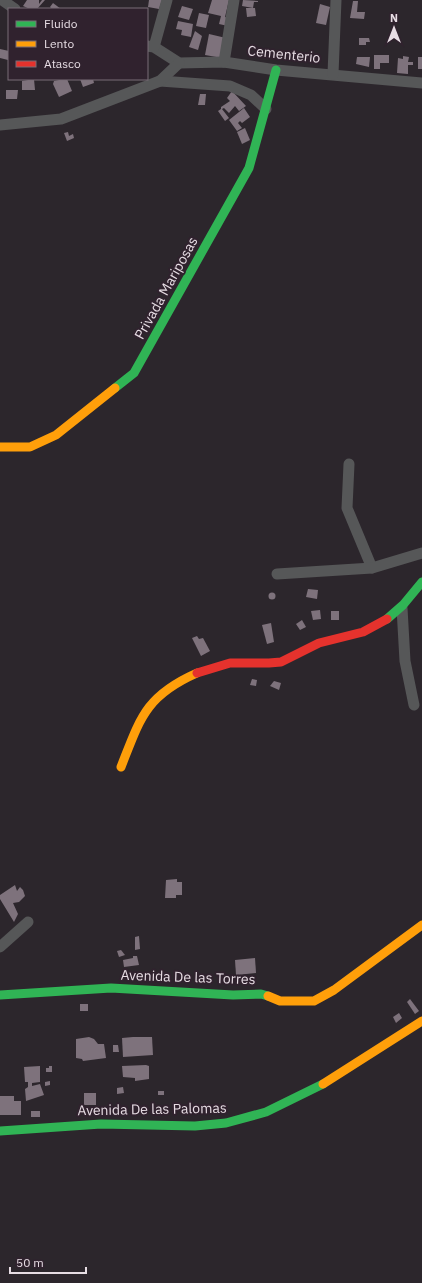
<svg xmlns="http://www.w3.org/2000/svg" width="422" height="1283" viewBox="0 0 422 1283" font-family="'IBM Plex Sans',sans-serif">
<style>
.building{fill:#7e727c}
.lines{fill:none;stroke-linecap:round;stroke-linejoin:round}
.street{stroke:#565758;stroke-width:11}
.fast{stroke:#30b455;stroke-width:9}
.slow{stroke:#ff9f0a;stroke-width:9}
.jam{stroke:#e5322d;stroke-width:9}
.labels{text-anchor:middle;dominant-baseline:central;stroke-width:4;stroke-linejoin:round;paint-order:stroke}
.street-label{font-size:14px;fill:#e7dde4;stroke:#30222e}
</style>
<rect width="100%" height="100%" fill="#2c262c"/>
<g class="building">
<path d="M27,0H39V4L42,0H45L37,9H30L23,6Z"/>
<path d="M149,0H162L159,9L148,7Z"/>
<path d="M212,0H229L225,17L229,18L228,26L219,24L221,16L208,13Z"/>
<path d="M243,0L258,1V2H254L253,8H255L256,16L247,17L246,8H253L242,6Z"/>
<path d="M353,1H358L357,12H365L364,19L350,18Z"/>
<path d="M53,3L61,9H52L50,7Z"/>
<path d="M320,4L330,7L326,25L316,23Z"/>
<path d="M182,6L193,9L189,20L178,17Z"/>
<path d="M199,13L209,15L206,28L196,26Z"/>
<path d="M178,21L193,24L191,37L181,35L182,30L176,29Z"/>
<path d="M195,31L202,36L198,50L189,47Z"/>
<path d="M209,34L226,38L222,58L205,55Z"/>
<path d="M359,38H369L370,42H366V45H359Z"/>
<path d="M0,49L9,51L8,60L0,58Z"/>
<path d="M374,55H389V63H380V69H374Z"/>
<path d="M403,56L409,57L408,62H413V65H408V74L397,73L398,58L403,59Z"/>
<path d="M357,57H370L369,67L356,64Z"/>
<rect x="418" y="57" width="4" height="12"/>
<path d="M34,79L35,90H22V81Z"/>
<path d="M64,79H67L72,91L59,97L53,84L54,81Z"/>
<path d="M80,79H93L94,83L83,87Z"/>
<path d="M6,90H18L17,99H6Z"/>
<path d="M232,91L246,106L239,111L235,106L229,113L224,108L222,109L229,118L225,121L218,111L221,109V107L230,101L227,98Z"/>
<path d="M200,94H206L205,105H198Z"/>
<path d="M244,108L250,117L242,123L240,121L238,123L242,128L237,131L229,120Z"/>
<path d="M245,128L250,140L242,144L237,132Z"/>
<path d="M68,132L69,136L73,134L74,138L67,141L64,133Z"/>
<path d="M308,589L318,590L317,599L306,597Z"/>
<circle cx="272" cy="596" r="3.5"/>
<path d="M320,610L321,619L313,620L311,611Z"/>
<rect x="331" y="611" width="8" height="9"/>
<path d="M302,620L306,627L300,630L296,624Z"/>
<path d="M271,623L274,642L267,644L262,625Z"/>
<path d="M197,636L199,639L203,638L210,651L201,656L192,638Z"/>
<path d="M252,679L257,680L256,686L250,685Z"/>
<path d="M274,681L281,683L279,690L270,686Z"/>
<path d="M177,879V882H182V895H176V898H165L166,880Z"/>
<path d="M15,885L17,891L20,887L23,890L25,896L19,902L13,903L18,914L14,922L0,899V895Z"/>
<path d="M139,936L140,949L135,950V937Z"/>
<path d="M121,950L125,955L119,957L117,951Z"/>
<path d="M133,956H137L139,965L124,967L123,960L133,958Z"/>
<path d="M255,958L256,973L236,975L235,960Z"/>
<path d="M410,999L419,1011L415,1014L407,1002Z"/>
<rect x="80" y="1004" width="8" height="7"/>
<path d="M399,1013L402,1018L396,1023L393,1017Z"/>
<path d="M89,1037L94,1039L98,1044H104L106,1058L83,1061L82,1059L76,1058V1039Z"/>
<path d="M133,1037H152L153,1055L123,1057L122,1038Z"/>
<path d="M113,1045H118L119,1052H113Z"/>
<path d="M146,1065L149,1066V1079L135,1081V1078L123,1077L122,1066Z"/>
<path d="M40,1066V1082L32,1083V1086L40,1084L44,1095L26,1101L25,1089L28,1087V1082H25L24,1067Z"/>
<path d="M49,1066H52V1072H46V1068H49Z"/>
<path d="M50,1081V1085L45,1086V1082Z"/>
<path d="M123,1087L124,1093L117,1094V1088Z"/>
<rect x="158" y="1091" width="6" height="4"/>
<rect x="84" y="1093" width="12" height="12"/>
<path d="M0,1096H14V1101H21V1115H0Z"/>
<rect x="31" y="1111" width="9" height="6"/>
</g>
<g class="lines">
<g class="street">
<path d="M2,0L15,9"/>
<path d="M147,46L154,47L179,63L224,62L276,70L422,83"/>
<path d="M154,47L167,0"/>
<path d="M224,62L234,0"/>
<path d="M333,74L336,0"/>
<path d="M160,81L230,86L251,95L266,109"/>
<path d="M0,125L61,119L160,81L179,63"/>
<path d="M349,464L347,508L372,568"/>
<path d="M277,574L372,568L422,553"/>
<path d="M402,608L405,661L414,705"/>
<path d="M0,947L28,922"/>
</g>
<g class="fast">
<path d="M115,388L134,373L249,168L276,70"/>
<path d="M387,619L403,605L422,582"/>
<path d="M0,995L111,988L233,995L261,994L268,996"/>
<path d="M0,1131L101,1124L195,1126L226,1123L266,1112L323,1084"/>
</g>
<g class="slow">
<path d="M0,447H30L56,435L115,388"/>
<path d="M121,767C140,719 145,696 197,673"/>
<path d="M268,996L280,1001H314L334,990L422,925"/>
<path d="M323,1084L422,1021"/>
</g>
<path class="jam" d="M197,673L230,663H269L281,662L319,643L363,632L387,619"/>
</g>
<g class="labels">
<g class="street-label">
<text transform="translate(284 54) rotate(6)">Cementerio</text>
<text transform="translate(166 288) rotate(-61)">Privada Mariposas</text>
<text transform="translate(188 977) rotate(2)">Avenida De las Torres</text>
<text transform="translate(152 1109) rotate(-1)">Avenida De las Palomas</text>
</g>
</g>
<rect x="8" y="8" width="140" height="72" fill="#30222e" stroke="#796d77"/>
<rect x="16" y="21" width="20" height="6" fill="#30b455" stroke="#796d77"/>
<text x="44" y="28" font-size="12" fill="#e7dde4">Fluido</text>
<rect x="16" y="41" width="20" height="6" fill="#ff9f0a" stroke="#796d77"/>
<text x="44" y="48" font-size="12" fill="#e7dde4">Lento</text>
<rect x="16" y="61" width="20" height="6" fill="#e5322d" stroke="#796d77"/>
<text x="44" y="68" font-size="12" fill="#e7dde4">Atasco</text>
<g transform="translate(394 28)" stroke="#30222e" stroke-width="3" paint-order="stroke">
<path d="M0-3L7 15L0 10L-7 15Z" fill="#e7dde4"/>
<text y="-6" font-size="11" font-weight="bold" text-anchor="middle" fill="#e7dde4">N</text>
</g>
<path d="M10 1267v6h76v-6" fill="none" stroke="#e7dde4" stroke-width="2"/>
<text x="16" y="1267" font-size="12" fill="#e7dde4" stroke="#30222e" stroke-width="3" paint-order="stroke">50 m</text>
</svg>
